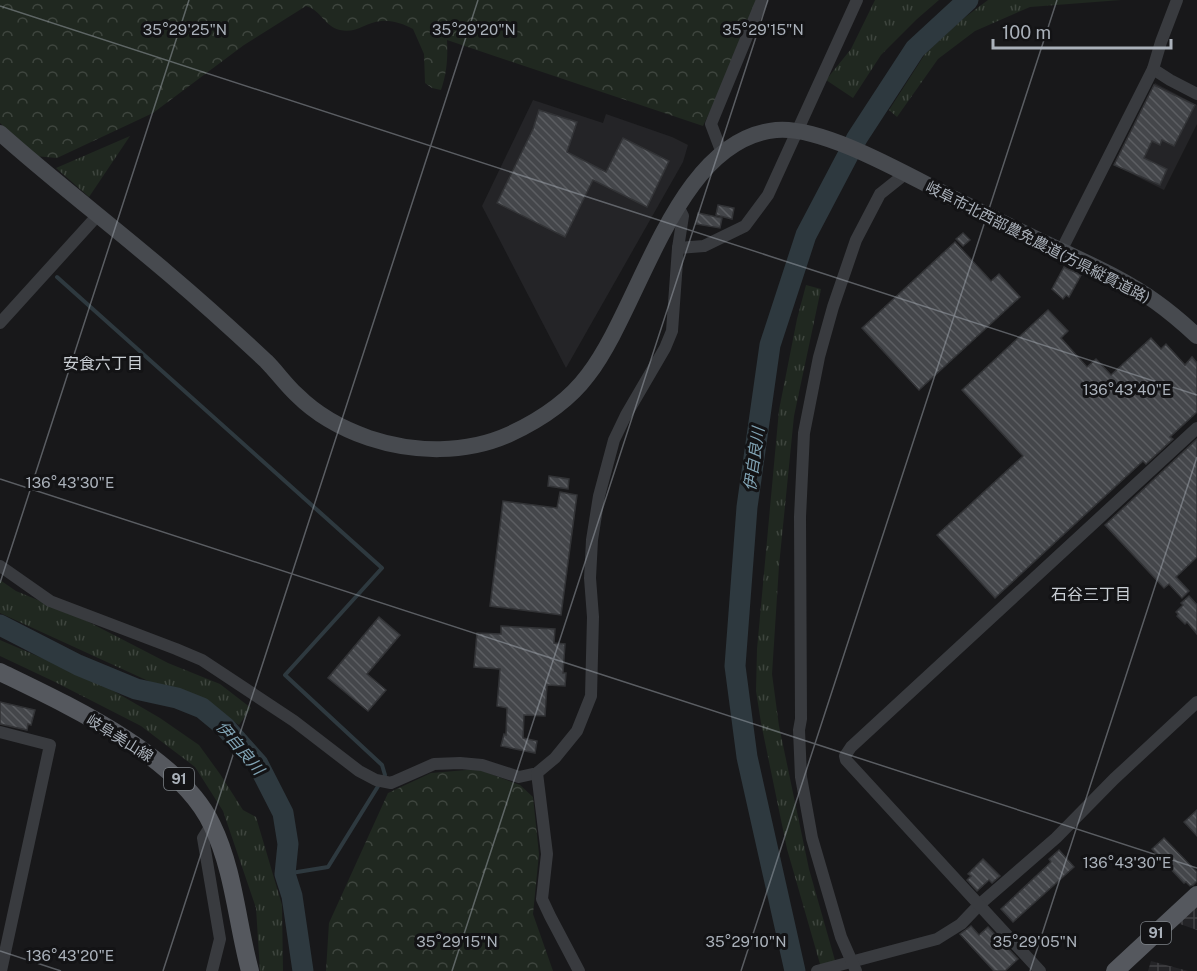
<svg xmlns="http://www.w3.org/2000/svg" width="1197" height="971" viewBox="0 0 1197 971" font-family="'Public Sans','Noto Sans JP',sans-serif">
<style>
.built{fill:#242427}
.industrial{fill:url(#industrial-grid)}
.grass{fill:url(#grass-tufts)}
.forest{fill:url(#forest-crowns)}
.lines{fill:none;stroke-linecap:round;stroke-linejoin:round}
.stream{stroke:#2e393f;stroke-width:4}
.river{stroke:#2e393f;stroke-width:21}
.building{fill:url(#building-back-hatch);stroke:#323336;stroke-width:1.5}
.street{stroke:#393b3f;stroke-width:12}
.secondary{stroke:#474a4f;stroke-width:16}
.primary{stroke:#55585e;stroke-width:18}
.ticks{fill:none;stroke:#aab1ba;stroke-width:1.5;stroke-opacity:0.45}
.labels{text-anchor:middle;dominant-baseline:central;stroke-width:6;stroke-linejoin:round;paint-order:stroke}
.shield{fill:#131315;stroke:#7d8288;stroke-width:1.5}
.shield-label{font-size:14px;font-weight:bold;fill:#aab1ba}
.street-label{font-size:15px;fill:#aab1ba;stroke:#131315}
.neighbourhood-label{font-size:16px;fill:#cbd0d6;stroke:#131315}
.water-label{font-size:16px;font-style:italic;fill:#81a4b5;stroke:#131315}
.ticks-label{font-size:15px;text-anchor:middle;fill:#aab1ba;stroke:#131315;stroke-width:6;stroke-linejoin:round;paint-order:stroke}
</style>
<defs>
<pattern id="industrial-grid" width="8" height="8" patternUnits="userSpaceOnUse" patternTransform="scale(1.5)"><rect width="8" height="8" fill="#242427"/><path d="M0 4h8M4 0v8" fill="none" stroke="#414144"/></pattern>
<pattern id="grass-tufts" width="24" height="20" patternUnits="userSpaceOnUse" patternTransform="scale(1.5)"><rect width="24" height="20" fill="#202820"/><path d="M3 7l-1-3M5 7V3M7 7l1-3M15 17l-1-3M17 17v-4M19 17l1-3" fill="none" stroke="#3e453e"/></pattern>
<pattern id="forest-crowns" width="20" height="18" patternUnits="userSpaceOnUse" patternTransform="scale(1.5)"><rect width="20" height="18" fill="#202820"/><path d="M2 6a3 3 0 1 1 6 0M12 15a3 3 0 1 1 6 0" fill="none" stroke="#3e453e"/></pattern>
<pattern id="building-back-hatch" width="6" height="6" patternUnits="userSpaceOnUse" patternTransform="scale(1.5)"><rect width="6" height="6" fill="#44464a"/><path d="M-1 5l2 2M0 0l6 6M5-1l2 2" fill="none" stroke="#5c5e62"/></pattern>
</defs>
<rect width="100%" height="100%" fill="#18181a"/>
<g class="built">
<path d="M1155,83L1197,105V124L1164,190L1114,165Z"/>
<path d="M533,100L603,123L606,114L672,137L688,145L683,162L566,368L482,206Z"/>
</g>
<g class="industrial">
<path d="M1197,905V930L1177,923Z"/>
<path d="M1151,961L1188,971H1148Z"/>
</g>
<g class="grass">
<path d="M875,0H939L917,19L881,55L853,98L826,80L851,49Z"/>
<path d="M988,0H1121L1030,7L975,31L938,59L897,117L889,110L925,54L960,21Z"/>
<path d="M130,136L89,197L56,168Z"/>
<path d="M806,285L821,289L794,416L779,566L772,674L779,726L809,869L838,971H822L787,849L761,723L756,691L757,649L779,410L797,319Z"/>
<path d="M0,580L16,591L79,617L168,663L220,684L251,708L239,725L201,701L157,685L0,613Z"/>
<path d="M0,640L100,683L160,718L199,745L220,774L243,810L256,817L282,905L283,971H260L256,908L223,811L195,767L141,726L55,682L0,656Z"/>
</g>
<g class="forest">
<path d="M0,0H763L703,126L447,40C448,56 447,73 441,90L432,88L425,83L424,54L413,29C403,24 393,20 381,21C366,22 356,34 340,30C325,27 321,10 306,6L244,45L153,113L57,158L34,156L0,123Z"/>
<path d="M478,769L520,785L533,797L539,854L533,914L553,971H326L329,923L388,793L431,773Z"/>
</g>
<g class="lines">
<path class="stream" d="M57,277L382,568L285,675L382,765L385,775L328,867L285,874"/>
<g class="river">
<path d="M0,625L78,665L136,689L177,698L202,708L225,727L258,764L283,813L288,844L285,874L292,896L303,971"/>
<path d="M795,971L747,757L735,666L747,507L770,345L806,235L857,138L915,49L968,0"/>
</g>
</g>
<g class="building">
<path d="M1154,85L1195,105L1174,146L1162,140L1160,145L1152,141L1144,158L1167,169L1160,185L1114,165Z"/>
<path d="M539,110L577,122L567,152L606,172L623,138L669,161L647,207L593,180L565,237L497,203L533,129Z"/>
<path d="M718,205L734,208L732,219L716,215Z"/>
<path d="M698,213L722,218L720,228L696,224Z"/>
<path d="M963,233L970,240L963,246L956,239Z"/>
<path d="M955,242L991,281L999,274L1020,297L919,390L862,328Z"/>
<path d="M1064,267L1081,275L1069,297L1066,295L1063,299L1052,289Z"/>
<path d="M1048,310L1068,331L1061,338L1087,367L1096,359L1111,375L1151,338L1161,349L1166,344L1185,365L1192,357L1197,363V412L1170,437L1173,439L1146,464L1143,461L995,598L937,535L1023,456L962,390Z"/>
<path d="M1197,439V557L1176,577L1189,591L1182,598L1169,584L1164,588L1105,525Z"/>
<path d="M549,476L569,479L568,489L548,486Z"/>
<path d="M560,492L577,495L561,615L490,606L503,501L557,508Z"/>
<path d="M1189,596L1197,605V634L1187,622L1185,624L1177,616L1178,614L1176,612L1183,605L1181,603Z"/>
<path d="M379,617L400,635L367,674L386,690L368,711L328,678Z"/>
<path d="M501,626L555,629L554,643L565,644L563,673H566L565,686L547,685L545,716L524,715L523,738L537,741L535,753L501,746L504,734L506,735L507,708L497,706L500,669L474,667L477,633L501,634Z"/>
<path d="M0,702L35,710L31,725L28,724L27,730L0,724Z"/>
<path d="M1197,810V836L1184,822Z"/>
<path d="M1164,838L1197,872V881L1193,885L1190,886L1186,882L1184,883L1152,849Z"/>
<path d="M1059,850L1074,867L1013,922L1001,909L1051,862L1049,859Z"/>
<path d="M983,859L1000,876L992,883L989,880L977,891L967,880L971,876L968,874Z"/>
<path d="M971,926L979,935L988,927L1018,959L1005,971H994L960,934Z"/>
</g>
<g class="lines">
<g class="street">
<path d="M1153,69L1170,80L1197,94"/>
<path d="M722,153L711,124L762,0"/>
<path d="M678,248L704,246L745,226L768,195L857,0"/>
<path d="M1061,251L1153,69L1161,42L1177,0"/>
<path d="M0,323L97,216"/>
<path d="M0,566L50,601L176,649L202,660L294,721L359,771L376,780L391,783L434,764L460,763L482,765L519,777L537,773L555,758L577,731L591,696L593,617L590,578L592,540L599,496L614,440L626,415L665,348L672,331L678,248L683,216L678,206"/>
<path d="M0,732L50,745L1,971"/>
<path d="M537,773L547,854L542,899L550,916L579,971"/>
<path d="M212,971L220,939L203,838L212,824"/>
<path d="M817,971L937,939L961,924L980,904L1056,838L1114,779L1197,702"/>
<path d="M856,971L841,937L812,838L801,777L799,730L801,719L800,517L804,433L819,357L833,307L856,240L880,194L905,174"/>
<path d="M1040,971L846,760L845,756L851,747L1197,428"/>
</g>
<path class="secondary" d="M0,133C55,182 114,227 170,275C203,303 235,332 266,361C277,372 286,385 297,395C316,414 343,429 369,438C414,453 466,454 510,434C540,420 568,402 588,375C642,305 675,140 776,130C824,125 914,179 959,201C993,218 1027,235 1062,251C1094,266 1127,281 1156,302C1170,312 1184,324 1197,336"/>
<g class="primary">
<path d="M0,672C66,704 180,756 212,825C234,870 237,923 250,971"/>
<path d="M1115,971L1197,895"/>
</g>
</g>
<path class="ticks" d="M0,6L1197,395M0,479L1197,868M0,583L189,0M0,951L61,971M163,971L478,0M452,971L768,0M741,971L1057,0M1030,971L1197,457"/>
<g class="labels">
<g class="shield">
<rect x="164" y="768" width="30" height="22" rx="4.5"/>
<rect x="1141" y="922" width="30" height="22" rx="4.5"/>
</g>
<g class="shield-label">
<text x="179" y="779">91</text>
<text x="1156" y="933">91</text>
</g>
<g class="street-label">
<text transform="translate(1038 242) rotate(27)">岐阜市北西部農免農道(方県縦貫道路)</text>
<text transform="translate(120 738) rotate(32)">岐阜美山線</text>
</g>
<g class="neighbourhood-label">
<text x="103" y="363">安食六丁目</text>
<text x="1091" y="594">石谷三丁目</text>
</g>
<g class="water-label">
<text transform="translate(754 459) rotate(-82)">伊自良川</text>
<text transform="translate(240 748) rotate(50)">伊自良川</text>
</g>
</g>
<g class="ticks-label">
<text x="185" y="35">35°29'25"N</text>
<text x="474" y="35">35°29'20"N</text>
<text x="763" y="35">35°29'15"N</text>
<text x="1127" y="395">136°43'40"E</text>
<text x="70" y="488">136°43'30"E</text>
<text x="1127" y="868">136°43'30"E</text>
<text x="457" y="947">35°29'15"N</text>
<text x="746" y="947">35°29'10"N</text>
<text x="1035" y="947">35°29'05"N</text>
<text x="70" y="961">136°43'20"E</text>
</g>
<path d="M993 39v9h178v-9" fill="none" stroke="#aab1ba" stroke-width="3"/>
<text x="1002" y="39" font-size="18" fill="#aab1ba" stroke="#131315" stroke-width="4.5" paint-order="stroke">100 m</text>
</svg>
